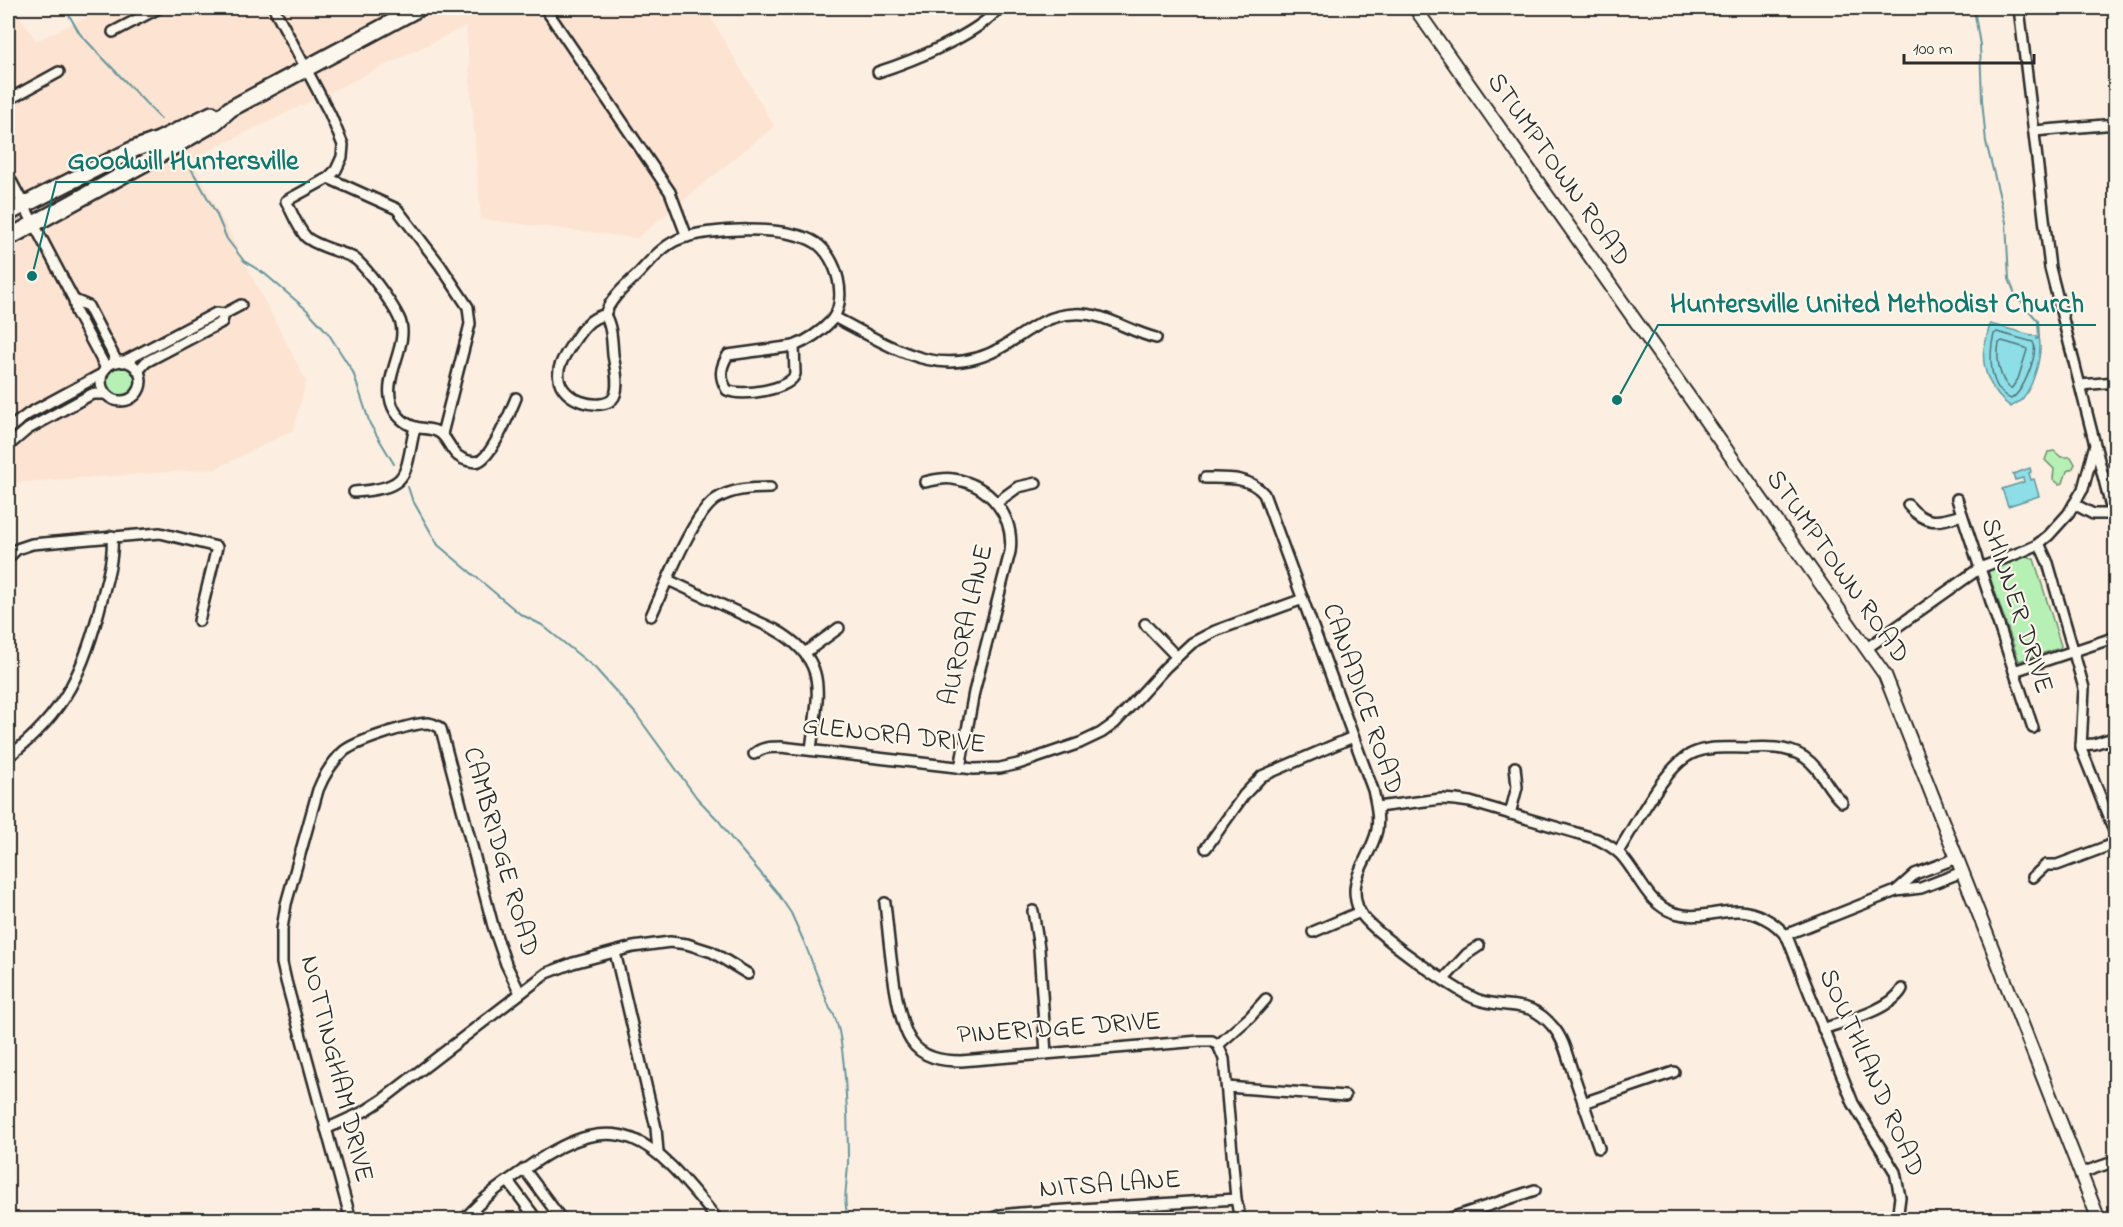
<svg xmlns="http://www.w3.org/2000/svg" width="2123" height="1227" viewBox="0 0 2123 1227" font-family="'Indie Flower',sans-serif">
<style>
.built{fill:#fde3d1}
.green{fill:#b6f0b4;stroke:#708e70;stroke-width:1.5}
.water{fill:#8ddee7;stroke:#66969c;stroke-width:1.5}
.lines{fill:none;stroke-linecap:round;stroke-linejoin:round}
.shore{stroke:#527376;stroke-width:1.5}
.stream{stroke:#66969c;stroke-width:2}
.minor-casing{stroke:#2b2b2b;stroke-width:14}
.tertiary-casing{stroke:#2b2b2b;stroke-width:16}
.primary-casing{stroke:#2b2b2b;stroke-width:20}
.minor{stroke:#fbf7ec;stroke-width:9}
.tertiary{stroke:#fbf7ec;stroke-width:12}
.primary{stroke:#fbf7ec;stroke-width:15}
.labels{text-anchor:middle;dominant-baseline:central;stroke-width:4.5;stroke-linejoin:round;paint-order:stroke}
.street-label{font-size:27px;fill:#2b2b2b;stroke:#fbf7ec}
.leader{fill:none;stroke:#0f766e;stroke-width:2}
.callout-dot{fill:#0f766e;stroke:#fbf7ec;stroke-width:2}
.callout-label{font-size:28px;text-anchor:middle;font-weight:bold;fill:#0f766e;stroke:#fbf7ec;stroke-width:4.5;stroke-linejoin:round;paint-order:stroke}
</style>
<rect width="100%" height="100%" fill="#fceee0"/>
<filter id="ink" filterUnits="userSpaceOnUse"><feTurbulence type="fractalNoise" baseFrequency=".0167" numOctaves="2"/><feDisplacementMap in="SourceGraphic" scale="12" xChannelSelector="R" yChannelSelector="G"/><feConvolveMatrix kernelMatrix="1 2 1 2 8 2 1 2 1" color-interpolation-filters="sRGB"/></filter>
<g filter="url(#ink)">
<path class="built" d="M8,8H14L36,41L106,8H705L774,126L637,238L481,219L466,26L191,159L306,381L293,430L215,469L8,483Z"/>
<g class="green">
<circle cx="121" cy="382" r="20"/>
<path d="M2054,451L2061,457H2071L2075,464L2073,468L2067,471L2063,483L2059,484L2053,479L2054,469L2045,460L2048,452Z"/>
<path d="M2027,556L2034,559L2061,646L2060,648L2019,661L1988,571Z"/>
</g>
<g class="water">
<path d="M1990,324L2039,337C2043,354 2034,384 2023,398C2020,402 2015,404 2011,407C1992,394 1981,370 1984,348C1986,340 1988,332 1990,324Z"/>
<path d="M2030,468L2031,472L2029,473L2031,480L2034,479L2039,496L2008,506L2002,489L2024,482L2023,478L2015,480L2013,474Z"/>
</g>
<g class="lines">
<g class="shore">
<path d="M1997,332L2033,342C2039,354 2023,392 2011,399C1988,389 1989,354 1994,334Z"/>
<path d="M2002,341L2026,348L2027,350L2018,379L2011,389C1999,380 1996,358 1999,343Z"/>
</g>
<g class="stream">
<path d="M54,8L69,15L80,34L161,119"/>
<path d="M1972,8L1975,15L1980,45L1982,100L1986,142L2006,222L2009,279L2015,294L2038,321L2039,337L2037,339"/>
<path d="M184,156L216,213L227,239L244,261L265,274L307,310L328,333L353,372L370,424L394,464"/>
<path d="M408,487L412,499L438,545L520,614L542,625L595,668L636,714L697,798L719,821L731,838L776,891L791,913L805,944L830,1009C846,1023 848,1131 848,1156C849,1178 841,1198 849,1220"/>
</g>
<g class="minor-casing">
<g id="minor">
<path d="M274,8L330,114L343,145L342,157L336,170L328,178L286,201C292,212 297,227 306,237C316,246 339,251 352,257C364,263 393,305 399,318C411,342 383,375 391,402C395,416 406,426 420,428C426,429 433,429 438,432C447,436 450,450 458,456C463,460 473,463 479,461C492,456 511,411 516,398"/>
<path d="M545,8L670,192L687,237"/>
<path d="M2019,8L2050,268L2113,515"/>
<path d="M113,32L159,8"/>
<path d="M878,72C912,61 977,35 999,8"/>
<path d="M8,100L59,72"/>
<path d="M2034,131L2116,124"/>
<path d="M8,175L74,300L76,312L106,368"/>
<path d="M328,178L397,209L440,265L468,307L470,324L442,434"/>
<path d="M74,300L88,306L117,362"/>
<path d="M224,314L241,305"/>
<path d="M605,315C610,298 627,285 639,273C651,260 662,247 677,240C707,227 789,225 816,243C837,257 849,300 831,321C822,331 807,341 794,346"/>
<path d="M605,315C612,327 612,342 613,355C615,367 620,386 614,397C605,413 553,402 559,369C561,360 567,352 572,344C580,332 589,317 605,315Z"/>
<path d="M834,317C891,346 941,384 1004,346C1027,332 1045,315 1074,314C1105,312 1127,331 1156,338"/>
<path d="M794,346L795,374C790,390 741,397 727,390C719,377 720,368 728,355Z"/>
<circle cx="121" cy="381" r="20"/>
<path d="M123,362L216,313L224,314L222,322L146,362L138,371"/>
<path d="M2080,385L2116,382"/>
<path d="M8,429L28,414L102,374"/>
<path d="M8,446L28,429L92,394H105"/>
<path d="M1205,478C1227,478 1249,476 1264,494L1373,790C1376,803 1379,816 1377,830C1371,859 1344,879 1360,912C1370,931 1455,990 1476,999C1508,1011 1528,996 1554,1028C1564,1040 1567,1056 1572,1070C1581,1096 1590,1122 1599,1148"/>
<path d="M925,482C934,480 944,477 953,479C989,484 1015,516 1010,552L974,692L960,768"/>
<path d="M354,492C412,488 404,475 415,427"/>
<path d="M1957,499L2033,728"/>
<path d="M996,503L1018,487L1036,483"/>
<path d="M2074,504L2093,514H2116"/>
<path d="M1908,505C1926,526 1938,522 1962,515"/>
<path d="M2039,543L2048,563L2084,688L2081,748L2116,836"/>
<path d="M8,558L17,549L32,544L160,533L217,547L199,621"/>
<path d="M668,580L774,629C832,661 817,695 811,750"/>
<path d="M651,616C665,587 692,515 716,499C732,489 751,488 770,488"/>
<path d="M1145,624L1176,656"/>
<path d="M1867,648L1980,568L2026,550L2037,545L2049,535L2068,514L2083,489L2094,448"/>
<path d="M806,652L839,628"/>
<path d="M2014,671L2116,637"/>
<path d="M2081,745L2094,744L2116,737"/>
<path d="M754,754C762,747 770,747 781,747L974,769L1000,768L1018,764L1080,743L1101,733L1115,723L1166,667L1192,643L1215,631L1303,599"/>
<path d="M8,757C66,713 85,668 102,599C107,578 114,558 112,536"/>
<path d="M1377,807L1441,799L1456,800L1470,802L1597,839C1605,843 1613,847 1620,854C1639,874 1647,905 1675,913C1707,923 1732,900 1764,918C1774,923 1782,930 1788,939L1853,1103L1895,1172L1900,1197L1897,1220"/>
<path d="M1510,814L1517,787L1515,767"/>
<path d="M1206,848L1244,795L1262,776L1353,737"/>
<path d="M1618,852C1635,826 1667,761 1696,752C1712,746 1729,748 1746,748C1766,747 1786,746 1804,757C1822,769 1826,788 1842,802"/>
<path d="M2033,877L2046,865H2057L2108,846L2116,841"/>
<path d="M1897,890L1915,874L1957,858"/>
<path d="M885,903C889,936 894,1016 911,1041C922,1058 942,1061 961,1061L1200,1041H1212L1218,1045"/>
<path d="M1033,911L1039,948L1046,1054"/>
<path d="M1313,932L1360,912"/>
<path d="M1785,935L1896,891L1921,888L1962,872"/>
<path d="M615,952L656,1128L658,1152"/>
<path d="M1444,979L1467,954L1479,946"/>
<path d="M1823,1029C1845,1021 1891,1010 1902,989"/>
<path d="M1218,1045L1224,1059L1236,1199L1240,1220"/>
<path d="M1218,1045L1250,1017L1266,999"/>
<path d="M1227,1087L1345,1096"/>
<path d="M1583,1103L1674,1072"/>
<path d="M326,1129L365,1111L382,1100L547,973L573,963L633,947L670,942L687,944L712,952L748,974"/>
<path d="M524,1169L562,1220"/>
<path d="M2081,1173L2116,1161"/>
<path d="M508,1181L537,1220"/>
<path d="M351,1220L286,981L282,963V929L286,904L318,790C324,775 332,762 344,751C357,741 412,723 428,723C434,724 437,725 441,729L493,926L506,964L520,993"/>
<path d="M464,1220C483,1197 507,1181 531,1165C625,1100 657,1147 718,1220"/>
<path d="M987,1220L1001,1215L1020,1213L1236,1199"/>
<path d="M1445,1220L1535,1190"/>
</g>
</g>
<g class="tertiary-casing">
<path id="tertiary" d="M1415,8L1885,675L2099,1220"/>
</g>
<g class="primary-casing">
<g id="primary">
<path d="M8,213L134,149L159,140L212,114"/>
<path d="M8,238L143,164L214,123L230,109L419,8"/>
</g>
</g>
<use href="#minor" class="minor"/>
<use href="#tertiary" class="tertiary"/>
<use href="#primary" class="primary"/>
</g>
</g>
<g class="labels">
<g class="street-label">
<text transform="translate(1558 170) rotate(55)">STUMPTOWN ROAD</text>
<text transform="translate(1837 567) rotate(55)">STUMPTOWN ROAD</text>
<text transform="translate(2016 606) rotate(72)">SHINNER DRIVE</text>
<text transform="translate(967 625) rotate(-77)">AURORA LANE</text>
<text transform="translate(1362 699) rotate(71)">CANADICE ROAD</text>
<text transform="translate(894 736) rotate(6)">GLENORA DRIVE</text>
<text transform="translate(500 852) rotate(74)">CAMBRIDGE ROAD</text>
<text transform="translate(1059 1029) rotate(-4)">PINERIDGE DRIVE</text>
<text transform="translate(336 1069) rotate(76)">NOTTINGHAM DRIVE</text>
<text transform="translate(1871 1073) rotate(66)">SOUTHLAND ROAD</text>
<text transform="translate(1110 1185) rotate(-4)">NITSA LANE</text>
</g>
</g>
<path class="leader" d="M32 276L56 182H310M1617 400L1658 325H2096"/>
<g class="callout-dot">
<circle cx="32" cy="276" r="6"/>
<circle cx="1617" cy="400" r="6"/>
</g>
<g class="callout-label">
<text x="183" y="169">Goodwill Huntersville</text>
<text x="1877" y="312">Huntersville United Methodist Church</text>
</g>
<rect width="2123" height="1227" fill="none" stroke="#fbf7ec" stroke-width="30"/>
<rect x="15" y="15" width="2093" height="1197" fill="none" stroke="#2b2b2b" stroke-width="2" filter="url(#ink)"/>
<path d="M1904 54v9h130v-9" fill="none" stroke="#2b2b2b" stroke-width="3"/>
<text x="1913" y="54" font-size="18" fill="#2b2b2b" stroke="#fbf7ec" stroke-width="4.5" paint-order="stroke">100 m</text>
</svg>
